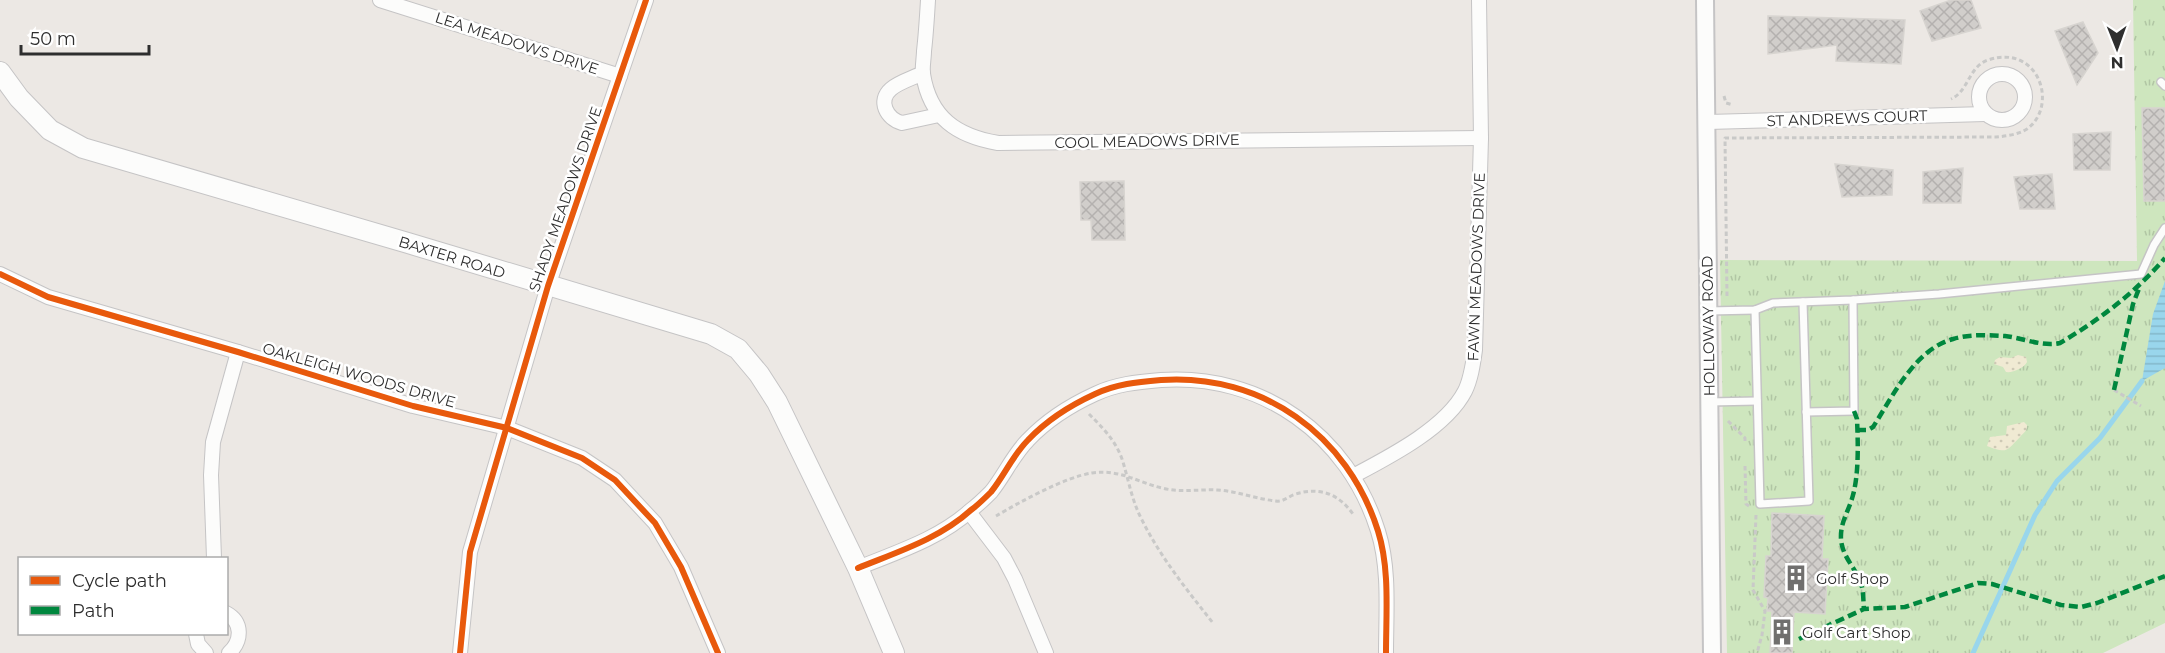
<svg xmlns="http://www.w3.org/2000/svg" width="2165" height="653" viewBox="0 0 2165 653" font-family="Montserrat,sans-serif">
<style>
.grass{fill:url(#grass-tufts)}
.sand{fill:url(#sand-dots)}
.water{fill:url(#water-rules)}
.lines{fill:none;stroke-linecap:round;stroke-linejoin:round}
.stream{stroke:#99d6ec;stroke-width:5}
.building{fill:url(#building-cross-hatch);stroke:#d7d4d0;stroke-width:1.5}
.service-casing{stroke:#c5c4c5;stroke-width:10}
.minor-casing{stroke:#c5c4c5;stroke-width:16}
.tertiary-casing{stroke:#c5c4c5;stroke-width:20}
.secondary-casing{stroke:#c5c4c5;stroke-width:22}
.path{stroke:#c9c9c8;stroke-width:3;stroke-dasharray:4.5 3;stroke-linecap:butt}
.service{stroke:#fcfcfb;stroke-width:7}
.minor{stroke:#fcfcfb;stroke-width:14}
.tertiary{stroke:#fcfcfb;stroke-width:16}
.secondary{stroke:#fcfcfb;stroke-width:20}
.quiet{stroke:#00873e;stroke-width:4.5;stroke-dasharray:9 4.5;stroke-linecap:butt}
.cycleway-casing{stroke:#fff;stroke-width:10}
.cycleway{stroke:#e8590c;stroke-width:6}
.labels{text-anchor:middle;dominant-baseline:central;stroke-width:5;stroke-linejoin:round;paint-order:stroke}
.street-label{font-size:15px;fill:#2e2e2e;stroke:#fff}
.poi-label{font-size:15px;fill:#2e2e2e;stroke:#fff;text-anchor:start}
</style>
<defs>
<pattern id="grass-tufts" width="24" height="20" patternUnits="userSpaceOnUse" patternTransform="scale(1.5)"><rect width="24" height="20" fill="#cee6be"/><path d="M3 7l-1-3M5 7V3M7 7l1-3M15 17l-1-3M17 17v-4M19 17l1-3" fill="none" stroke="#b1c6a4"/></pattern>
<pattern id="sand-dots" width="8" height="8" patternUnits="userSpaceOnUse" patternTransform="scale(1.5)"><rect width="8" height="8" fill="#f0ead3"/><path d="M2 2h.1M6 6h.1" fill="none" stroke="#cec9b5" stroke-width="1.8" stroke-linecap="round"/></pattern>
<pattern id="water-rules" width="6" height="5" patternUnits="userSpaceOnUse" patternTransform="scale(1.5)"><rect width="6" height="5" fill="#99d6ec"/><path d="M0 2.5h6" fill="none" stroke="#84b8cb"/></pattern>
<pattern id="building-cross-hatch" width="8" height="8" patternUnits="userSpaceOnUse" patternTransform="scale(1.5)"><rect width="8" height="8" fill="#d1cecb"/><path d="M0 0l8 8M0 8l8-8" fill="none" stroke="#b4b1af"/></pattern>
</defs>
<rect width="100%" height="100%" fill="#ece8e4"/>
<path class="grass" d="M2133,0H2165V623L2103,653H1727L1720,260L2137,261Z"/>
<g class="sand">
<path d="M2018,355L2026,357L2027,362C2024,368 2013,373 2006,372L2003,367L1994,364L1995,360L2000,357L2011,358Z"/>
<path d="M2024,422L2027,425C2027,432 2024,432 2020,437C2006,451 2008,454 1987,446L1990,437L2006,435L2007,426Z"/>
</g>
<path class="water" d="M2165,281V368L2142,381L2153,314Z"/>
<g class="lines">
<path class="stream" d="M1973,653L2035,515L2057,481L2100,438L2142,381"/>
</g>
<g class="building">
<path d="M1951,0H1971L1981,28L1932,41L1920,11Z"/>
<path d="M1768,16L1905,20L1901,64L1836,61L1837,45L1768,54Z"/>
<path d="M2083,22L2098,53L2077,85L2055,31Z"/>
<path d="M2142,108H2165V201H2144Z"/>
<path d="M2111,132L2110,170H2074L2073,134Z"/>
<path d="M1835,164L1893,170L1892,195L1842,197Z"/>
<path d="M1963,168L1961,203H1923V172Z"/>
<path d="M2052,174L2055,209H2020L2014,177Z"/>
<path d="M1124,181L1125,240H1092L1091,220H1081L1080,182Z"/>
<path d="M1772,513L1824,516L1822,559H1828L1825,614L1794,612L1792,653H1770L1772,611H1767L1768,598L1764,597L1766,556H1771Z"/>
</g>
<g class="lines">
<g class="service-casing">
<g id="service">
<path d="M2161,82L2165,86"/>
<path d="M1755,310L1760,504L1809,501L1803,302"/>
<path d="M1708,311L1755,310L1773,303L1853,300L1939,294L2141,274L2154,245L2165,228"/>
<path d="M1709,402L1757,401"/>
<path d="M1806,412L1854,411L1853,300"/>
</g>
</g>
<g class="minor-casing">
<g id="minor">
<path d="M380,0L620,76"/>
<path d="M928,0C927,17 926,34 924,51C924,58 922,67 923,74C930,118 957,136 998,143L1481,138"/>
<path d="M923,73C913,78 899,82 891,89C877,101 887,119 902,123L939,115"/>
<circle cx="2002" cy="97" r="23"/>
<path d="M1708,122L1985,114"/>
<path d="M0,274L48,297L238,352L413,406L507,428L582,458L615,480L655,523L681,567L718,653"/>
<path d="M1353,476C1389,457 1446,428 1465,391C1471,379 1473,364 1475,350L1481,138L1479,0"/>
<path d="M969,512L1004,558L1015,579L1046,653"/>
<path d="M214,558L211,475L213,442L238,352"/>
<path d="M858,568C897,552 939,539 971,510C978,505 985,498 991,492C1004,476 1013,455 1028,440C1046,421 1071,405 1095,394C1116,384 1137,382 1161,380C1262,373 1348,435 1378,531C1390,569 1386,613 1386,653"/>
<path d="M226,613C243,622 242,641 229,653"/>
<path d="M196,634L198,644L206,653"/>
<path d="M460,653L470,552L548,286L646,0"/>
</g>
</g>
<g class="tertiary-casing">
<path id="tertiary" d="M1705,0L1712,653"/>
</g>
<g class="secondary-casing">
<path id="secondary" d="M0,72L19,98L50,130L83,148L408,243L711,334L738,349L759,374L777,402L858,568L894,653"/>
</g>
<g class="path">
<path d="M1724,96L1726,103L1733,105"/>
<path d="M1727,296L1725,138L1996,137C2006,136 2017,135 2027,129C2059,106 2039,43 1988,60C1968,67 1969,91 1951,99"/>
<path d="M2114,390L2141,406"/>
<path d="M1089,414C1103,428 1117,442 1123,462C1129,482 1132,501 1142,520C1161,558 1187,590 1213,623"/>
<path d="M1728,421L1745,438V441"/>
<path d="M1745,466L1746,504L1749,506"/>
<path d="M1756,515L1753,590L1765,611L1762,635L1757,653"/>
<path d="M996,516C1020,502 1065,477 1092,473C1121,469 1136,482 1162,488C1181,493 1199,489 1217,490C1237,491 1256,499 1276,501C1282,502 1287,498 1293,495C1318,486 1338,493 1353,514"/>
</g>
<use href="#service" class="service"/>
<use href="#minor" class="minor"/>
<use href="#tertiary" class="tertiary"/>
<use href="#secondary" class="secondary"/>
<g class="quiet">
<path d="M2114,390L2133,304L2140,286"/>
<path d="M1854,411L1857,419C1858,442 1859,473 1853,495C1849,511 1840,522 1841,539C1842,556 1854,566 1860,581C1864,590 1863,600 1864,609"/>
<path d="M1857,430H1868L1873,427C1893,396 1915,349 1953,339C1970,334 1988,335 2005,336C2023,338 2042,347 2060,343C2099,320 2135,293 2165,258"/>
<path d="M1799,639L1864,609L1905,607L1978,583L1992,584L2061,605L2081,607L2097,603L2165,576"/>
</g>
<g class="cycleway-casing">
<g id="cycleway">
<path d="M0,274L48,297L238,352L413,406L507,428L582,458L615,480L655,523L681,567L718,653"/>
<path d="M858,568C897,552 939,539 971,510C978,505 985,498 991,492C1004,476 1013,455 1028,440C1046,421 1071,405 1095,394C1116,384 1137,382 1161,380C1262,373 1348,435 1378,531C1390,569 1386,613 1386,653"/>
<path d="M460,653L470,552L548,286L646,0"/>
</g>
</g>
<use href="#cycleway" class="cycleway"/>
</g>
<defs>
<g id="building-bare" transform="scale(2.07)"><path d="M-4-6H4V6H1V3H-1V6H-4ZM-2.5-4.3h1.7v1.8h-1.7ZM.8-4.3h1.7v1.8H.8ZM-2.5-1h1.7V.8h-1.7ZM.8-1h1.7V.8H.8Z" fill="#706f6e" stroke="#fff" stroke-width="2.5" paint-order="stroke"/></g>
</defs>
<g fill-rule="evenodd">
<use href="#building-bare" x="1796" y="578"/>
<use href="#building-bare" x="1782" y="632"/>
</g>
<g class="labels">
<g class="street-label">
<text transform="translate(517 43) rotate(18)">LEA MEADOWS DRIVE</text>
<text transform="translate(1847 118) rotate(-2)">ST ANDREWS COURT</text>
<text transform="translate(1147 141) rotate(-1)">COOL MEADOWS DRIVE</text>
<text transform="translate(565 199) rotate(-71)">SHADY MEADOWS DRIVE</text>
<text transform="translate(452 257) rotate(17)">BAXTER ROAD</text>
<text transform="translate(1476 267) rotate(-88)">FAWN MEADOWS DRIVE</text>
<text transform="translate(1708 326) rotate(-91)">HOLLOWAY ROAD</text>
<text transform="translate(359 375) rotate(16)">OAKLEIGH WOODS DRIVE</text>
</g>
<g class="poi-label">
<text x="1816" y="578">Golf Shop</text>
<text x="1802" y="632">Golf Cart Shop</text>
</g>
</g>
<rect x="18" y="557" width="210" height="78" fill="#ffffff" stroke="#ababab" stroke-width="1.5"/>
<rect x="30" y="576" width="30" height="9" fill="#e8590c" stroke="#ababab" stroke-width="1.5"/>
<text x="72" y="587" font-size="18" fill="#2e2e2e">Cycle path</text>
<rect x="30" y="606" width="30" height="9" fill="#00873e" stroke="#ababab" stroke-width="1.5"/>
<text x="72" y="617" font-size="18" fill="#2e2e2e">Path</text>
<g transform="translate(2117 48) rotate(179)" stroke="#ffffff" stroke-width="4.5" paint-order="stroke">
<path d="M0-4.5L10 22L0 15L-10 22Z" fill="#2e2e2e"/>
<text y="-9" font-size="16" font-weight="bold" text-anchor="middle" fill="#2e2e2e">N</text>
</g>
<path d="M21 45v9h128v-9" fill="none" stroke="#2e2e2e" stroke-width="3"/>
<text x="30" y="45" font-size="18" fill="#2e2e2e" stroke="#ffffff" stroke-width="4.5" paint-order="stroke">50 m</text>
</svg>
